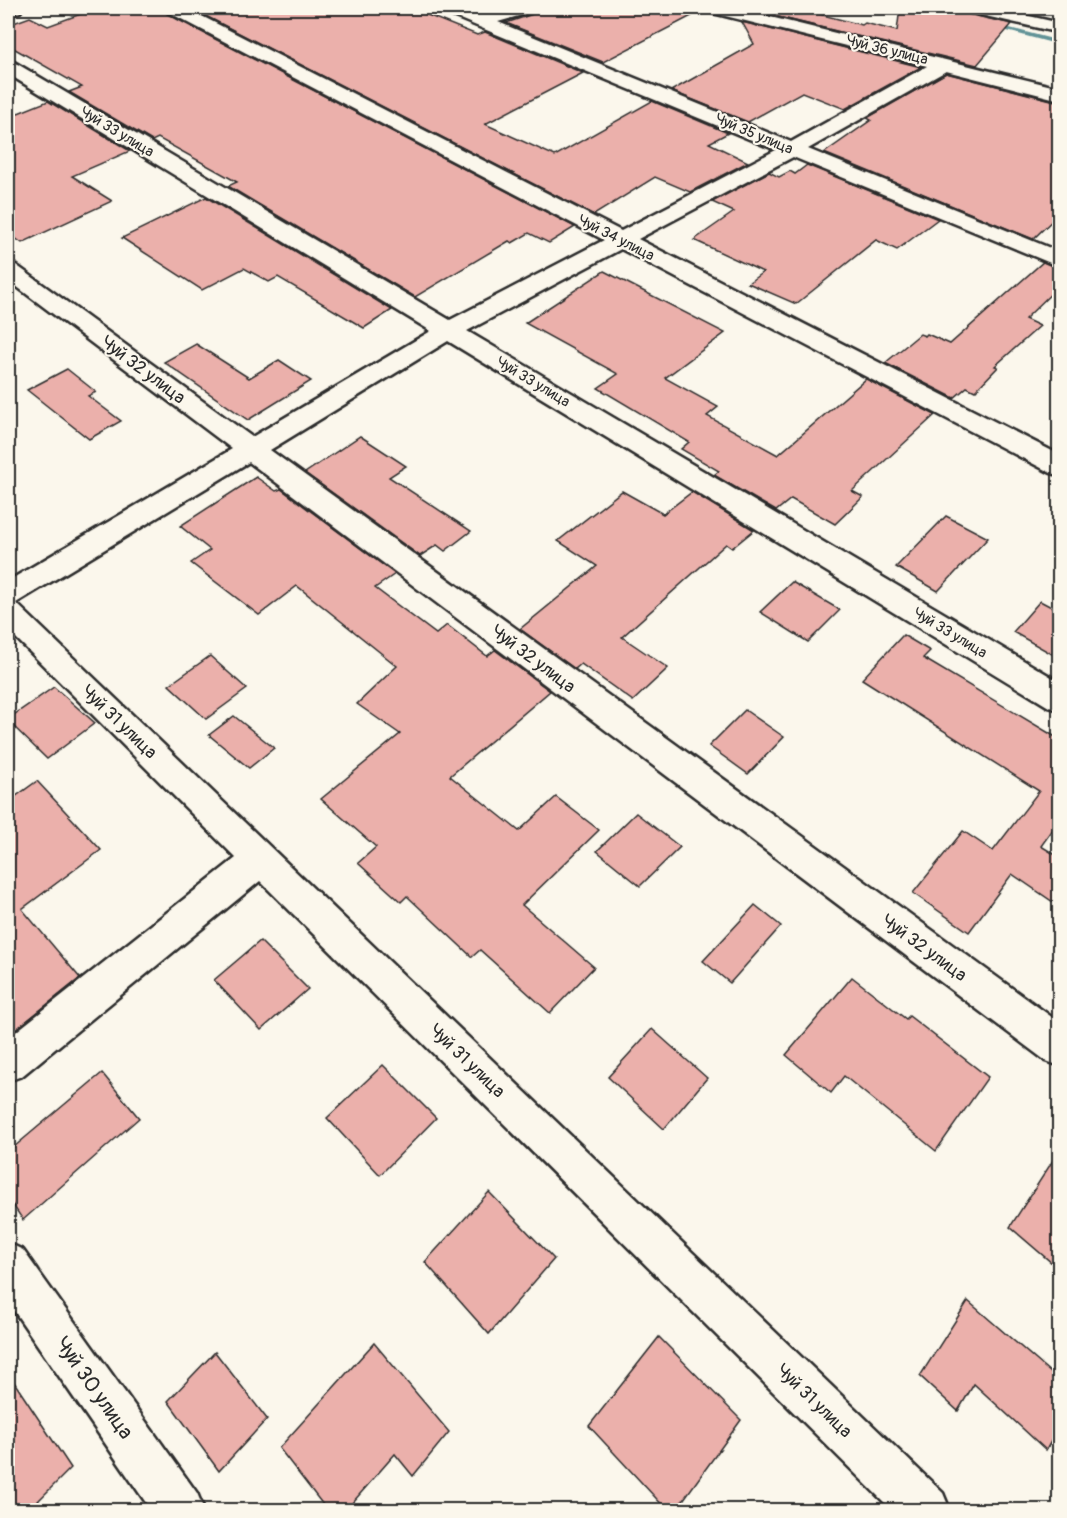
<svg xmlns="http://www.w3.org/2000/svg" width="1067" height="1518" viewBox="0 0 1067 1518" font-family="Pangolin,sans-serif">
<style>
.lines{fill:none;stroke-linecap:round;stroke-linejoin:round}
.stream{fill:#629397;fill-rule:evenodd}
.building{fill:#ebb0ab;stroke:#2b2b2b;stroke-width:1.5}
.street-casing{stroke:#2b2b2b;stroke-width:5}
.street{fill:#fbf7ec;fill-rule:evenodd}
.labels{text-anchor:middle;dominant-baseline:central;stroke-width:4.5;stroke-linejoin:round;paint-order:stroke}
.far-street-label{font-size:15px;fill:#2b2b2b;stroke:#fbf7ec}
.street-label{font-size:18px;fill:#2b2b2b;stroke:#fbf7ec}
.near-street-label{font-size:21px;fill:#2b2b2b;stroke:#fbf7ec}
</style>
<rect width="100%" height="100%" fill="#fbf7ec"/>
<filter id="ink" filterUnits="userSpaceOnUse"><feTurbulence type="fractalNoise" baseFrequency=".0167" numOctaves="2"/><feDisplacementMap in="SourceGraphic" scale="12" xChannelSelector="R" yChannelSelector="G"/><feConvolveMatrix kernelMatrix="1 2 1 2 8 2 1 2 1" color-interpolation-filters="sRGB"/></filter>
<g filter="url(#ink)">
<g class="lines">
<path class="stream" d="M994,24L1060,41V45L992,27V25Z"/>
</g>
<g class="building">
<path d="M97,8H163L167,14L575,227L549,243L529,233L512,243L509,241L415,297L228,186L237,182L158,138L152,141L69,92L82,87L8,45V25L30,17L48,26Z"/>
<path d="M190,8H410L477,35L485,32L583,73L485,124L555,156L652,101L728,133L709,143L748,162L690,192L655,177L594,215Z"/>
<path d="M540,8H705V9L603,62L506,23L533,14Z"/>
<path d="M741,8H795L862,25L865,23L897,31L900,8H963L968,14L1012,24L977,65Z"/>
<path d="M742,22L921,67L845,109L802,92L748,122L671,91L754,44Z"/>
<path d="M946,73L1059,102V214L1033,239L824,153L871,120L867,118Z"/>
<path d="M48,101L130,151L72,176L112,201L22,243L8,233V117Z"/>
<path d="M807,165L938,219L897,250L876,240L796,304L748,283L763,272L694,240L734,212L712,202L769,172L779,177L790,171L795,174Z"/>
<path d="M206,197L392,310L364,328L278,277L269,282L244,268L202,290L122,238Z"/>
<path d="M1043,262L1059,269V286L1025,319L1040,326L995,366L998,367L975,391L967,387L954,398L885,363L920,334L925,336L927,334L950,344Z"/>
<path d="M604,271L725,333L665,378L718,407L707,416L778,455L866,379L935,415L852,491L863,497L835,524L791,499L776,511L714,475L719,471L681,449L689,442L598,388L618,374L525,323Z"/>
<path d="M196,344L249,378L279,360L311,381L248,420L164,362Z"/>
<path d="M67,369L96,392L88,396L121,421L89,439L27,390Z"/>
<path d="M360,436L406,466L389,477L471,531L445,551L437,545L420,556L305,473Z"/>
<path d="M256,477L276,491L281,489L395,574L375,588L436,634L447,625L487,656L495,650L550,691L450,776L519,831L556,797L599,830L522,905L594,967L550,1013L480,950L472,957L407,896L401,902L358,863L376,847L321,799L400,734L357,704L397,666L297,586L259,615L191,563L210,550L180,526Z"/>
<path d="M622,491L663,514L692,492L754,530L732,548L726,544L622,637L668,668L633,701L581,664L575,669L520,629L597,566L558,541Z"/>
<path d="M946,516L988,538L938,591L896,567Z"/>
<path d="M792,582L840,610L808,642L760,612Z"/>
<path d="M1040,601L1059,611V658L1013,632Z"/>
<path d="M903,635L930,651L923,658L1059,739V821L1041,846L1059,857V906L1012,874L969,932L913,893L963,831L993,851L1039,791L862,679Z"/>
<path d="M210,656L247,689L206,719L169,685Z"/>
<path d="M54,687L95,723L47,759L8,721V719Z"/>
<path d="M745,710L784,737L748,774L709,746Z"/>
<path d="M234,716L274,748L249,768L209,735Z"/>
<path d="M37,781L101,850L22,909L80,978L8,1036V802Z"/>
<path d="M636,813L680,847L640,886L597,851Z"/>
<path d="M755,905L781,926L730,983L703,961Z"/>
<path d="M260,941L308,989L261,1030L214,980Z"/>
<path d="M852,977L906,1019L909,1016L988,1077L936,1151L844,1076L831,1093L786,1055Z"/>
<path d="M652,1029L707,1078L664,1129L608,1077Z"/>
<path d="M383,1065L436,1118L380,1175L327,1118Z"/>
<path d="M102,1073L139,1118L23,1220L8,1198V1152Z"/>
<path d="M1059,1151V1269L1010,1227Z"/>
<path d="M489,1192L554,1259L489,1334L425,1262Z"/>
<path d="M968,1301L1059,1380V1427L1046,1450L974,1384L958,1411L920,1376Z"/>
<path d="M659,1337L741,1420L676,1510H667L589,1426Z"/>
<path d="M374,1343L449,1432L413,1476L395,1454L346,1510H327L279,1448Z"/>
<path d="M215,1352L267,1419L219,1471L168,1401Z"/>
<path d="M8,1373L71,1468L29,1510H8Z"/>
</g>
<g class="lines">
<g class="street-casing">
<g id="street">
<path d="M8,8H23L20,12L8,15Z"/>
<path d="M165,8H186L621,231L776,150L443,12L441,8H463L482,15L509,8H534L532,12L498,22L791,142L927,66L709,12L707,8H734L1060,88V100L946,71L808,149L1060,252V267L793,157L638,239L1060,455V476L1051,473L621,249L467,331L1060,682V710L1049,707L448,341L270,450L1060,1023V1066L1046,1061L249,462L16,603L943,1493L950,1510H892L260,881L22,1076L8,1081V1038L236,858L8,630V581L232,449L8,280V263L16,265L252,437L431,331L8,74V61L14,62L450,320L604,240L168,12Z"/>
<path d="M965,8H994L1060,23V33L968,12Z"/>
<path d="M8,1243L23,1250L197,1493L204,1510H151L8,1302Z"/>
</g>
</g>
<use href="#street" class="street"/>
</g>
</g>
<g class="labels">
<g class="far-street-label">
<text transform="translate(887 50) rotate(14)">Чуй 36 улица</text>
<text transform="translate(117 132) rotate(31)">Чуй 33 улица</text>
<text transform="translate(754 134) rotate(23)">Чуй 35 улица</text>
<text transform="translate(616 238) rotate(27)">Чуй 34 улица</text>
<text transform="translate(533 382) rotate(31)">Чуй 33 улица</text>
<text transform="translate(950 633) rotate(31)">Чуй 33 улица</text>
</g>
<g class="street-label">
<text transform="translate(143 370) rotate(37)">Чуй 32 улица</text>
<text transform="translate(533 659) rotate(37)">Чуй 32 улица</text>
<text transform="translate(119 722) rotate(44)">Чуй 31 улица</text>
<text transform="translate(924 948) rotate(36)">Чуй 32 улица</text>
<text transform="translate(467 1061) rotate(44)">Чуй 31 улица</text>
<text transform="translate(814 1401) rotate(44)">Чуй 31 улица</text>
</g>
<g class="near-street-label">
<text transform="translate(94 1388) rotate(55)">Чуй 30 улица</text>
</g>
</g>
<rect width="1067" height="1518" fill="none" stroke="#fbf7ec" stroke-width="30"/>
<rect x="15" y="15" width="1037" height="1488" fill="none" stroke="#2b2b2b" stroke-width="2" filter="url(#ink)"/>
</svg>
